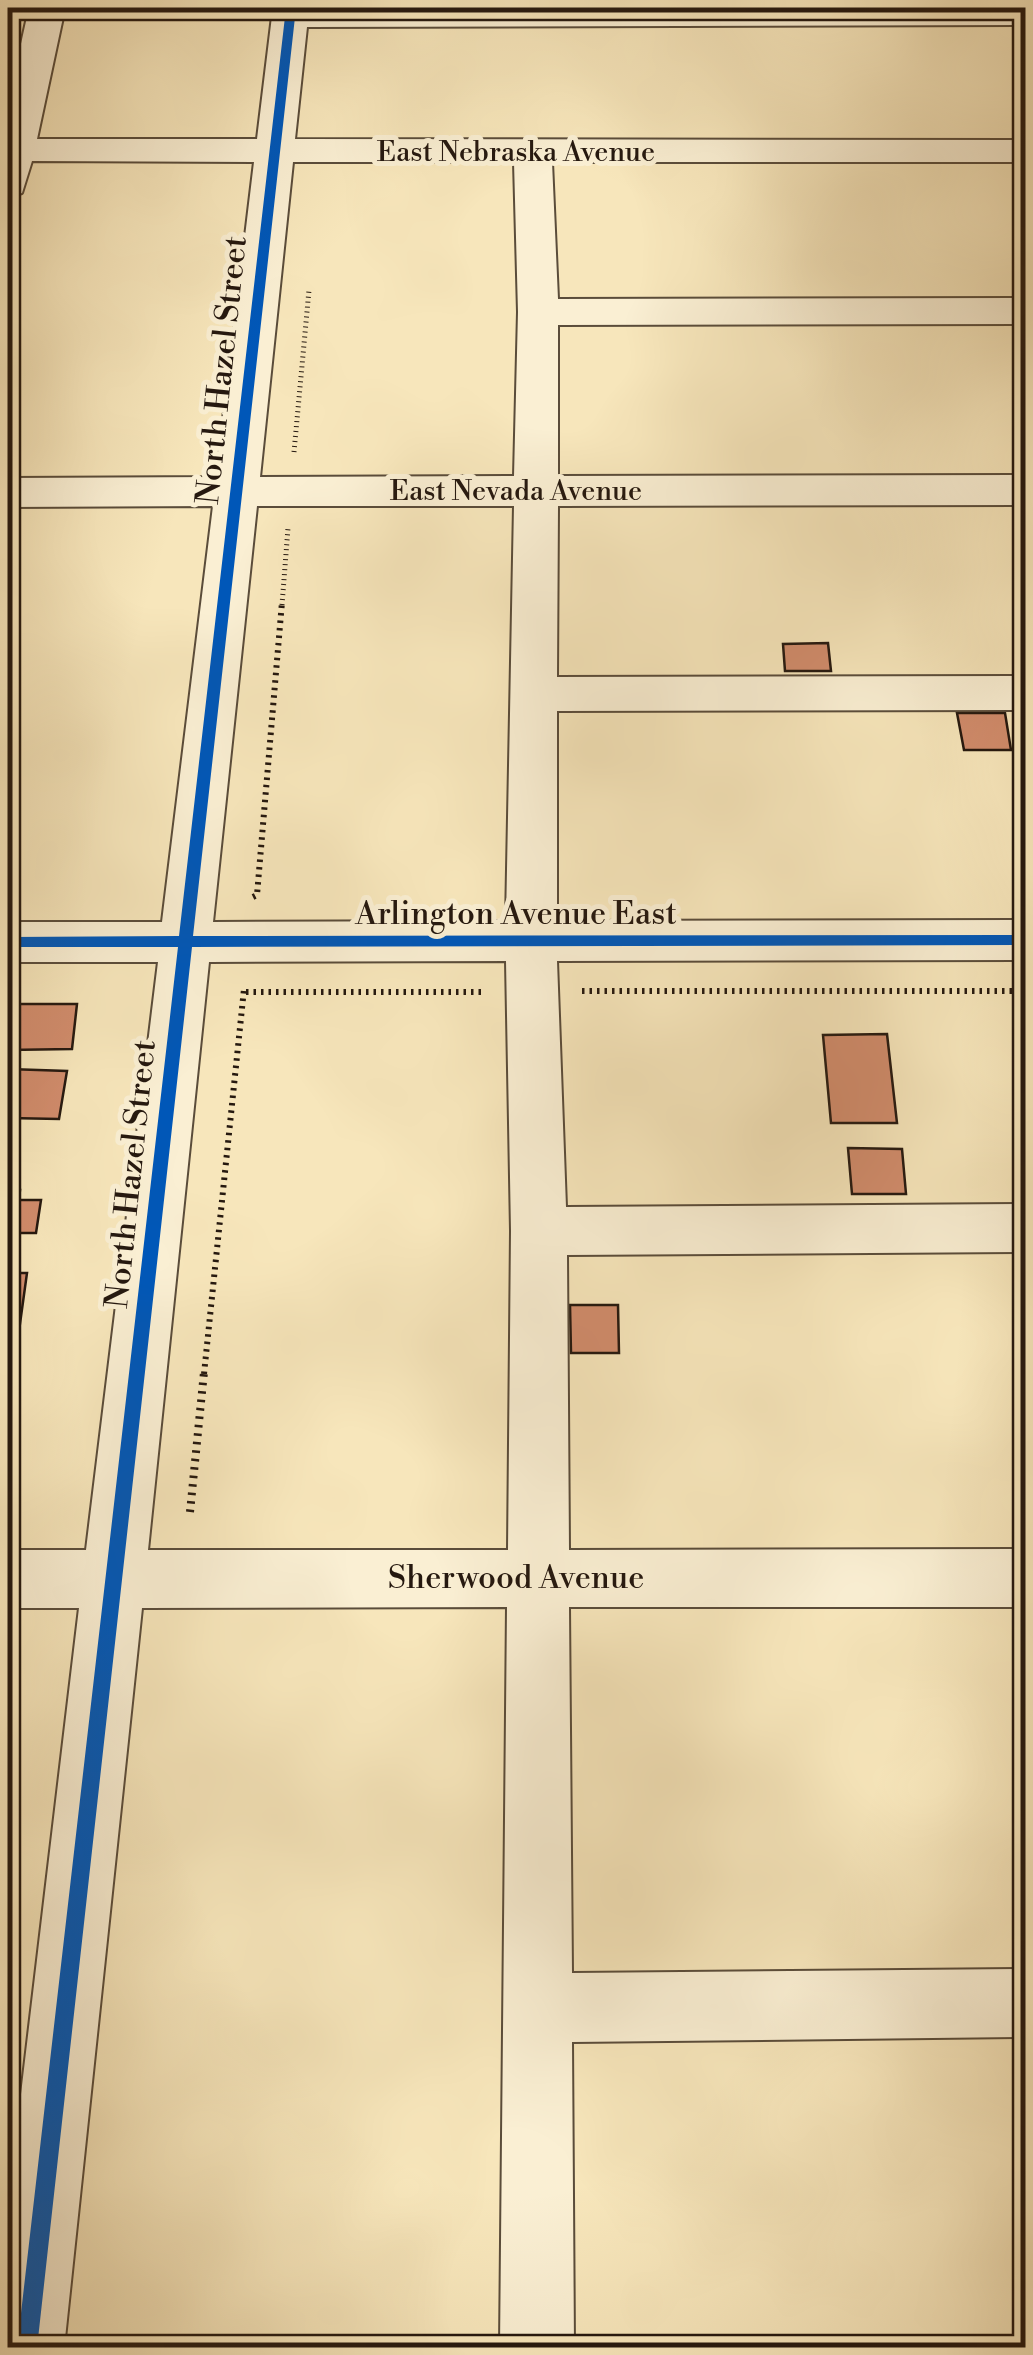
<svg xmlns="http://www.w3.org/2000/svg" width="1033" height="2355" viewBox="0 0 1033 2355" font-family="'Libre Bodoni',serif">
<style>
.building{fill:#d18c6c;stroke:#25180f;stroke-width:2.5}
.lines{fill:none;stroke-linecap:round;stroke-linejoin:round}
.minor-casing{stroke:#5a4c3a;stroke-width:4}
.path-far2{stroke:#25180f;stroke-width:5;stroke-dasharray:1 4;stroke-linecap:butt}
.path-far1{stroke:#25180f;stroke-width:6;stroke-dasharray:2.5 5;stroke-linecap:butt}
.path{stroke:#25180f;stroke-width:8;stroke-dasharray:2.5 6;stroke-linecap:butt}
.minor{fill:#faefd3;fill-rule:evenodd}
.cycleway-casing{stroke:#faefd3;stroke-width:6}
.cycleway{fill:#0057b8;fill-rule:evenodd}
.labels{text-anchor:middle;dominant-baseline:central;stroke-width:10;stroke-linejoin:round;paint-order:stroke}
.far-street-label{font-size:28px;fill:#25180f;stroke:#faefd3}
.street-label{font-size:32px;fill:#25180f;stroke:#faefd3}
</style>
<rect width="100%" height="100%" fill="#f7e6bb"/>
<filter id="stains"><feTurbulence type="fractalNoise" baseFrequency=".002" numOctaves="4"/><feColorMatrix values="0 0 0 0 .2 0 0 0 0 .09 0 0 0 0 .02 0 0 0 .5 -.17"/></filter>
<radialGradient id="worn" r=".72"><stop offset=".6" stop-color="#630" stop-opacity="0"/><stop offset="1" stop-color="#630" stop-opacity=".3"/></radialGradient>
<g class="building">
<path d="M828,643L831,671H785L783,644Z"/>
<path d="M957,713H1005L1011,750H964Z"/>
<path d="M8,1004H77L72,1049L8,1050Z"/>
<path d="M887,1034L897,1123H831L823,1035Z"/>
<path d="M8,1069L67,1071L59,1119L8,1118Z"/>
<path d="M848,1148L902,1149L906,1194H852Z"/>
<path d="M8,1190H20L19,1200H41L36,1233H14L13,1240L8,1241Z"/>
<path d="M8,1273H27L19,1331H8Z"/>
<path d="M570,1305H618L619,1353H571Z"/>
</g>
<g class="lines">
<g class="minor-casing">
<path id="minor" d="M29,8H65L37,139H257L273,8H1026V25L307,27L295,139L1026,140V162H552L558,299L1026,298V324L558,325V476L1026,475V505L558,506L557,677L1026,676V710L557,711V921L1026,920V960L557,961L566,1207L1026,1204V1252L567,1255L569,1550L1026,1549V1607H569L572,1973L1026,1969V2037L572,2042L574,2348H500L507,1607L142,1608L64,2348H8V2203L79,1608H8V1550H86L158,962H8V922H162L213,506L8,507V478L216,477L254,162L32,161L22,193L8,197V102ZM293,162H514L518,312L514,476L260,477ZM257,506H514L506,921L213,922ZM506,961L511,1231L508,1550H148L209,962Z"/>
</g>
<g class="path-far2">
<path d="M294,452L309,290"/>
<path d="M282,605L288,528"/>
</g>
<g class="path-far1">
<path d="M253,897L257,895L282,602"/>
<path d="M582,991H1026"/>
<path d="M246,992H484"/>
<path d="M204,1374L244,989"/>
</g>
<path class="path" d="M190,1512L204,1372"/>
<use href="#minor" class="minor"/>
<g class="cycleway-casing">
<path id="cycleway" d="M286,8H296L193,936L1026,935V945L192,947L37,2348H17L178,947H8V937L179,936Z"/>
</g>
<use href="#cycleway" class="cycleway"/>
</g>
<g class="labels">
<g class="far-street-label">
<text x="516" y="152">East Nebraska Avenue</text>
<text x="516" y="491">East Nevada Avenue</text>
</g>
<g class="street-label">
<text transform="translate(222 370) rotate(-84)">North Hazel Street</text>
<text x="516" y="914">Arlington Avenue East</text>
<text transform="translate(131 1174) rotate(-84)">North Hazel Street</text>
<text x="516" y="1578">Sherwood Avenue</text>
</g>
</g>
<rect width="1033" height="2355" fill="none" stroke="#f7e6bb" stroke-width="40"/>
<rect x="10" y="10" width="1013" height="2335" fill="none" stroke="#25180f" stroke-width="5"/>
<rect x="20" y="20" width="993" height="2315" fill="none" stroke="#25180f" stroke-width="2.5"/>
<rect width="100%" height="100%" filter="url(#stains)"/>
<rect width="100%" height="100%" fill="url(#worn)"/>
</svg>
